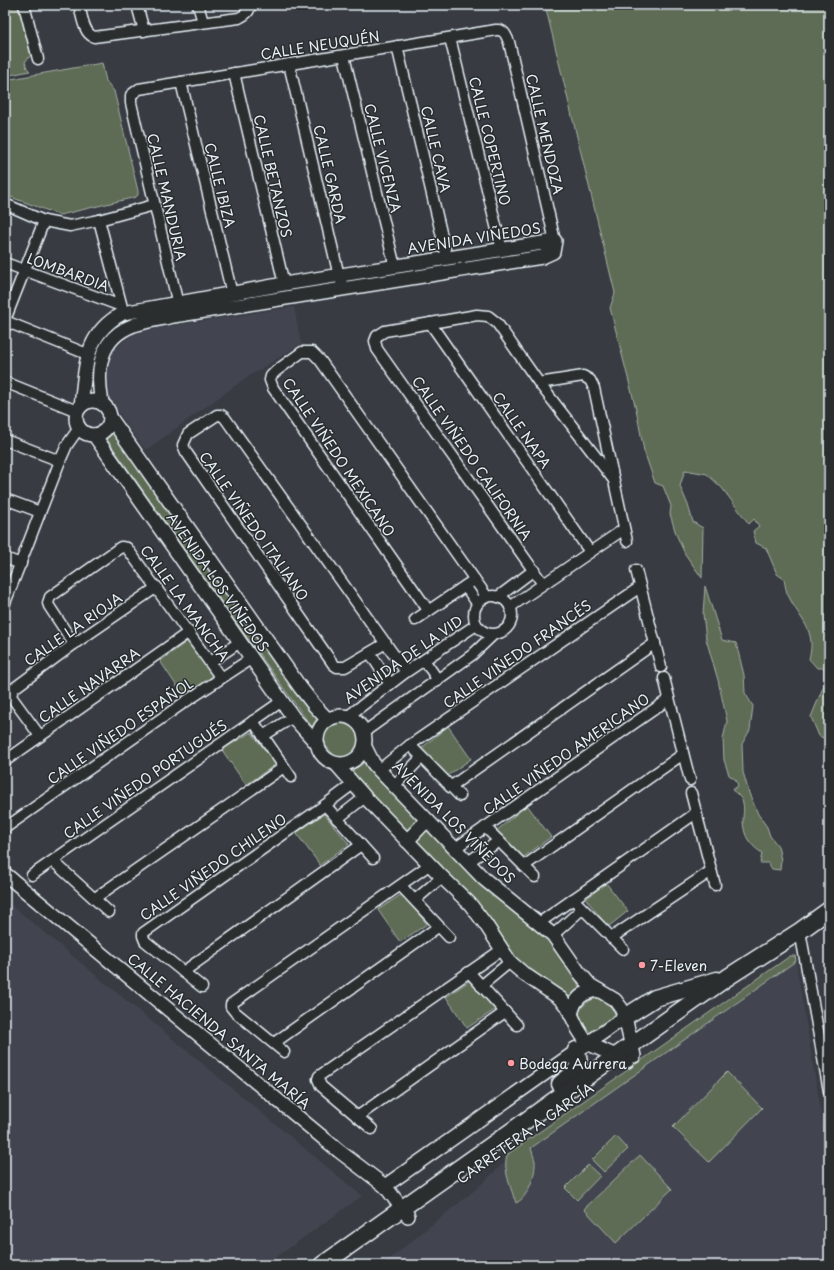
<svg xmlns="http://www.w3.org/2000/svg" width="834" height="1270" viewBox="0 0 834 1270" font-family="'Playpen Sans',sans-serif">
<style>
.built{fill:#424550}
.green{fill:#5f6c54;stroke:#a4aea6}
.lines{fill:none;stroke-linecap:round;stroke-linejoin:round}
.minor-casing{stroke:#e8f1f8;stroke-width:13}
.tertiary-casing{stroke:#e8f1f8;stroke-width:16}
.primary-casing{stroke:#e8f1f8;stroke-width:19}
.minor{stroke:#2a2d2e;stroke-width:10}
.tertiary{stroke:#2a2d2e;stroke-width:13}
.primary{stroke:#2a2d2e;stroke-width:16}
.poi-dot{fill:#ff9aa2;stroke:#2a2d2e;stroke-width:1.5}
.labels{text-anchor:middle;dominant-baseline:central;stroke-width:3;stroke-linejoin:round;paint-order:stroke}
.street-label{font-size:14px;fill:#e8f1f8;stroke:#2a2d2e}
.poi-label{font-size:14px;fill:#e8f1f8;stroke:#2a2d2e;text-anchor:start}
</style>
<rect width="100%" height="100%" fill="#383b42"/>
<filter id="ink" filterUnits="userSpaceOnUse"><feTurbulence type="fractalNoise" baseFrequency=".025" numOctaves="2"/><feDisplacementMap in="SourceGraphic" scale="8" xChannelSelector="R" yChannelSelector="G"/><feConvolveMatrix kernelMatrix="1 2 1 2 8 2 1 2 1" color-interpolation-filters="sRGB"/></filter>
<g filter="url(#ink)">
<g class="built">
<path d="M294,307L301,344L243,380L146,450L132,432L109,398L105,374L113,352L130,335L156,328Z"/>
<path d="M5,900L362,1196L265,1265H5Z"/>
<path d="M796,961L798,975L829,1160V1265H382L476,1189L513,1155Z"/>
</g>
<g class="green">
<path d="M5,5H18L31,55L25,62L27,68L30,71L5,76Z"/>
<path d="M545,5H829V764L828,740L819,736L811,717L824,685V668H817L809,659C817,630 800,620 789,597C786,592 785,585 784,579L777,574L766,548L756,543L753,531L759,526L754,519L749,524L722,488L707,474L685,470L680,486L688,505L693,522L703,528L702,578L685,554L676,534L670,514L671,506L663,486L655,483L644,451L636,409L610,308L615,293Z"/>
<path d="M102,63L106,81L114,91L138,191V195L136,197L60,215L5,195V80Z"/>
<path d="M116,431L306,700L346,718L364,738L370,766L546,935C556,948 579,975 579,990C575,995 572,997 566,997L525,969L324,744L220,600L106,438Z"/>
<path d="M705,586L722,640L736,643L744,675L745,693L753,706L750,730L742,744L743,772L749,793L758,814L767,827L770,836L778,846L781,860L780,870L772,869L768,863H760L762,853C753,847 746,840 744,829C740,812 751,803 732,790L738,786L736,780L729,775L724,760L723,739L727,721L718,680L706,639L703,614Z"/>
<path d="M189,640L213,676L184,697L160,661Z"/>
<path d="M448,726L471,759L444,778L418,751Z"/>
<path d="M251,732L276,764L246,785L222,750Z"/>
<path d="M527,805L551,837L521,859L495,832Z"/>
<path d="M324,814L349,844L320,865L296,833Z"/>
<path d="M606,883L628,911L608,927L586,899Z"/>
<path d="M402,894L427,924L400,942L378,910Z"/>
<path d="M790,956H795L796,961L531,1148C532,1152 534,1157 535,1161C536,1174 528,1198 516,1203C512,1191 501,1166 508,1154Z"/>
<path d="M472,979L496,1009L467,1028L446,997Z"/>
<path d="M596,998L605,999L619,1013L586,1037C584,1031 579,1024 578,1019C577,1008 588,1001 596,998Z"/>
<path d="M727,1072L762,1108L709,1162L673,1127Z"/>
<path d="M616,1136L628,1149L604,1172L592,1160Z"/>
<path d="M640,1155L672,1189L616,1243L584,1209Z"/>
<path d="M588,1165L600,1176L577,1200L565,1188Z"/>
</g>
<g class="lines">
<g class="minor-casing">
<g id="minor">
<path d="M24,5L38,59"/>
<path d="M79,5C82,15 83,33 94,37L239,18C245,15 250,12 250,5"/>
<path d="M137,5L144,31"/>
<path d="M198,5L203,22"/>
<path d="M450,38L502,250"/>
<path d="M397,46L447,258"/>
<path d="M344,56L395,267"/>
<path d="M289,64L339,276L344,289"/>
<path d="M234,73L284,284"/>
<path d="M181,82L232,294"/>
<path d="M5,204L44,221L70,226L99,220L154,205"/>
<path d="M99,220L123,311"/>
<path d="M5,263L121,306"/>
<path d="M179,309L131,103V95L139,89L496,30C504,29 506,35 509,42L555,241"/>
<path d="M5,320L44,221"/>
<path d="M5,321L87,354"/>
<path d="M430,323L590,552"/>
<path d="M5,382L77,411"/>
<path d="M539,383L583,376L590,380L594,388L627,541"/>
<path d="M5,440L60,461"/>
<path d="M5,499L40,512"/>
<path d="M5,558L21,564"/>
<path d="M636,570L661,667"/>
<path d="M543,584L377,349L375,341L377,336L385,331L477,315L488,316L497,323L539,383L613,479"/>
<path d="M465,586L477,603"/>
<circle cx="493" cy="615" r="19"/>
<path d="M498,597L534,570"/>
<path d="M5,603L60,461L67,445L79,428"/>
<path d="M510,607L624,529"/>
<path d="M428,610L273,388L270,380L271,376L276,371L302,352H312L320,360L487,597"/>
<path d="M415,620L474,580"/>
<path d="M386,643L345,667H337L333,664L186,452L183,445L188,434L217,415H221L225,418L406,672"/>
<path d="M74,644L49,606L48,603L50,597L115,551L121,547L127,548L221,678"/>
<path d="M370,653L390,684"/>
<path d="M424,660L438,680"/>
<path d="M210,662L240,642"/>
<path d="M664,678L690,780"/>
<path d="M347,717L406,672L476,625"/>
<path d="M253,721L291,777"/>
<path d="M364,732L472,655L493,635"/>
<path d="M40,736L13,699L11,696L13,689L74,644L157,587"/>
<path d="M263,736L293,717"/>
<path d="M410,745L460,796"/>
<path d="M5,761L189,632"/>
<path d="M379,770L410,745L640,587"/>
<path d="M394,786L421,758"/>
<path d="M450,787L655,643"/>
<path d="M691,793L715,885"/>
<path d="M325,805L373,858"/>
<path d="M337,819L365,797"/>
<path d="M485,827L535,877"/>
<path d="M5,828L182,704L252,658"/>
<path d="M454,849L669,699"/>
<path d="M53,861L109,912"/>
<path d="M468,862L499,841"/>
<path d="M524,866L683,754"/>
<path d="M32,875L282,701"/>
<path d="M401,886L449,937"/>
<path d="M95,898L284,767"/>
<path d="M573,899L623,949"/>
<path d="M415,900L442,877"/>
<path d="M539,923L696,813"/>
<path d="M800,931L829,1091"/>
<path d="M553,935L582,909"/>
<path d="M611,938L711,871"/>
<path d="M183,972L361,845"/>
<path d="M469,972L517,1025"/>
<path d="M481,986L510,962"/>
<path d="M202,987L145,941L143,936V933L325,805L353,784"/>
<path d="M274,1043L438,927"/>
<path d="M284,1052L235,1012L231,1007V1004L429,865"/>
<path d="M357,1117L505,1012"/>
<path d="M372,1129L321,1086L318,1079L319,1076L501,950"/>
</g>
</g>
<g class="tertiary-casing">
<g id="tertiary">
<circle cx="93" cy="418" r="17"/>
<path d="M81,406C86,366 84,334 123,313L284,284L555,241L553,252L542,257L180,315C165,318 149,320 134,325C98,338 96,371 102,403"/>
<path d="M110,417L300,687L314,705L328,720"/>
<path d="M94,435L293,717L318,745"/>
<circle cx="341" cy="740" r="24"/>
<path d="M365,747L373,763L379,770L484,879L553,935L578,971L590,985L615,1000L621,1008L625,1017L634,1056"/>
<path d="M336,764L365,797L442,877L470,904L486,925L510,962L524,974L561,999L568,1008L578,1029L587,1043L627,1061"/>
<path d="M407,841L427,820"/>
<path d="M5,874L339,1151L385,1186L408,1216"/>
<path d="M571,1015C574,999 582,992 598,990"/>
<path d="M385,1186L625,1017"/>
</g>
</g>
<g class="primary-casing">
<g id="primary">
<path d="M625,1017L655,998L717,980"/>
<path d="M560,1084C573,1073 584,1069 576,1050"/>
<path d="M322,1265L510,1132L606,1063L728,977L800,931L829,910"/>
</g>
</g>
<use href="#minor" class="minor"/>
<use href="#tertiary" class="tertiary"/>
<use href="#primary" class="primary"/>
</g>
</g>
<g class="poi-dot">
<circle cx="642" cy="965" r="4"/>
<circle cx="511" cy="1063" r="4"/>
</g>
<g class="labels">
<g class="street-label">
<text transform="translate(320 45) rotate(-9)">CALLE NEUQUÉN</text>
<text transform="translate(545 134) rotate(77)">CALLE MENDOZA</text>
<text transform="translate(490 141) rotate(76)">CALLE COPERTINO</text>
<text transform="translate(436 149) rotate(77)">CALLE CAVA</text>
<text transform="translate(383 158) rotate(76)">CALLE VICENZA</text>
<text transform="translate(330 174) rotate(77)">CALLE GARDA</text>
<text transform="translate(273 176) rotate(77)">CALLE BETANZOS</text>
<text transform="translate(220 185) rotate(76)">CALLE IBIZA</text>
<text transform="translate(167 197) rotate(77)">CALLE MANDURIA</text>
<text transform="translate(474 238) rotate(-9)">AVENIDA VIÑEDOS</text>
<text transform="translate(68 272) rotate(20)">LOMBARDIA</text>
<text transform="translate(522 430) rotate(55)">CALLE NAPA</text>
<text transform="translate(339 457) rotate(56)">CALLE VIÑEDO MEXICANO</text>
<text transform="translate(472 458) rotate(55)">CALLE VIÑEDO CALIFORNIA</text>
<text transform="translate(254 526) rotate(55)">CALLE VIÑEDO ITALIANO</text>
<text transform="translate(218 582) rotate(55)">AVENIDA LOS VIÑEDOS</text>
<text transform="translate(185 603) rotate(54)">CALLE LA MANCHA</text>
<text transform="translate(73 629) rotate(-35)">CALLE LA RIOJA</text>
<text transform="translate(517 654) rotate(-35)">CALLE VIÑEDO FRANCÉS</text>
<text transform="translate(403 659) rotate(-35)">AVENIDA DE LA VID</text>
<text transform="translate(89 685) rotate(-35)">CALLE NAVARRA</text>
<text transform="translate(120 731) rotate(-35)">CALLE VIÑEDO ESPAÑOL</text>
<text transform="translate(566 754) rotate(-35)">CALLE VIÑEDO AMERICANO</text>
<text transform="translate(145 779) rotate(-35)">CALLE VIÑEDO PORTUGUÉS</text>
<text transform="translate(454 822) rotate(45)">AVENIDA LOS VIÑEDOS</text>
<text transform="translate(213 867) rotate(-35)">CALLE VIÑEDO CHILENO</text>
<text transform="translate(219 1031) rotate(40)">CALLE HACIENDA SANTA MARÍA</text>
<text transform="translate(525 1133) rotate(-35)">CARRETERA A GARCÍA</text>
</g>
<g class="poi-label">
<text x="650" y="965">7-Eleven</text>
<text x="519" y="1063">Bodega Aurrera</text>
</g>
</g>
<rect width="834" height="1270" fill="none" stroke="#2a2d2e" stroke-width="20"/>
<rect x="10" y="10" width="814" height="1250" fill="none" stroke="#e8f1f8" stroke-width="1.5" filter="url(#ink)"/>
</svg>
